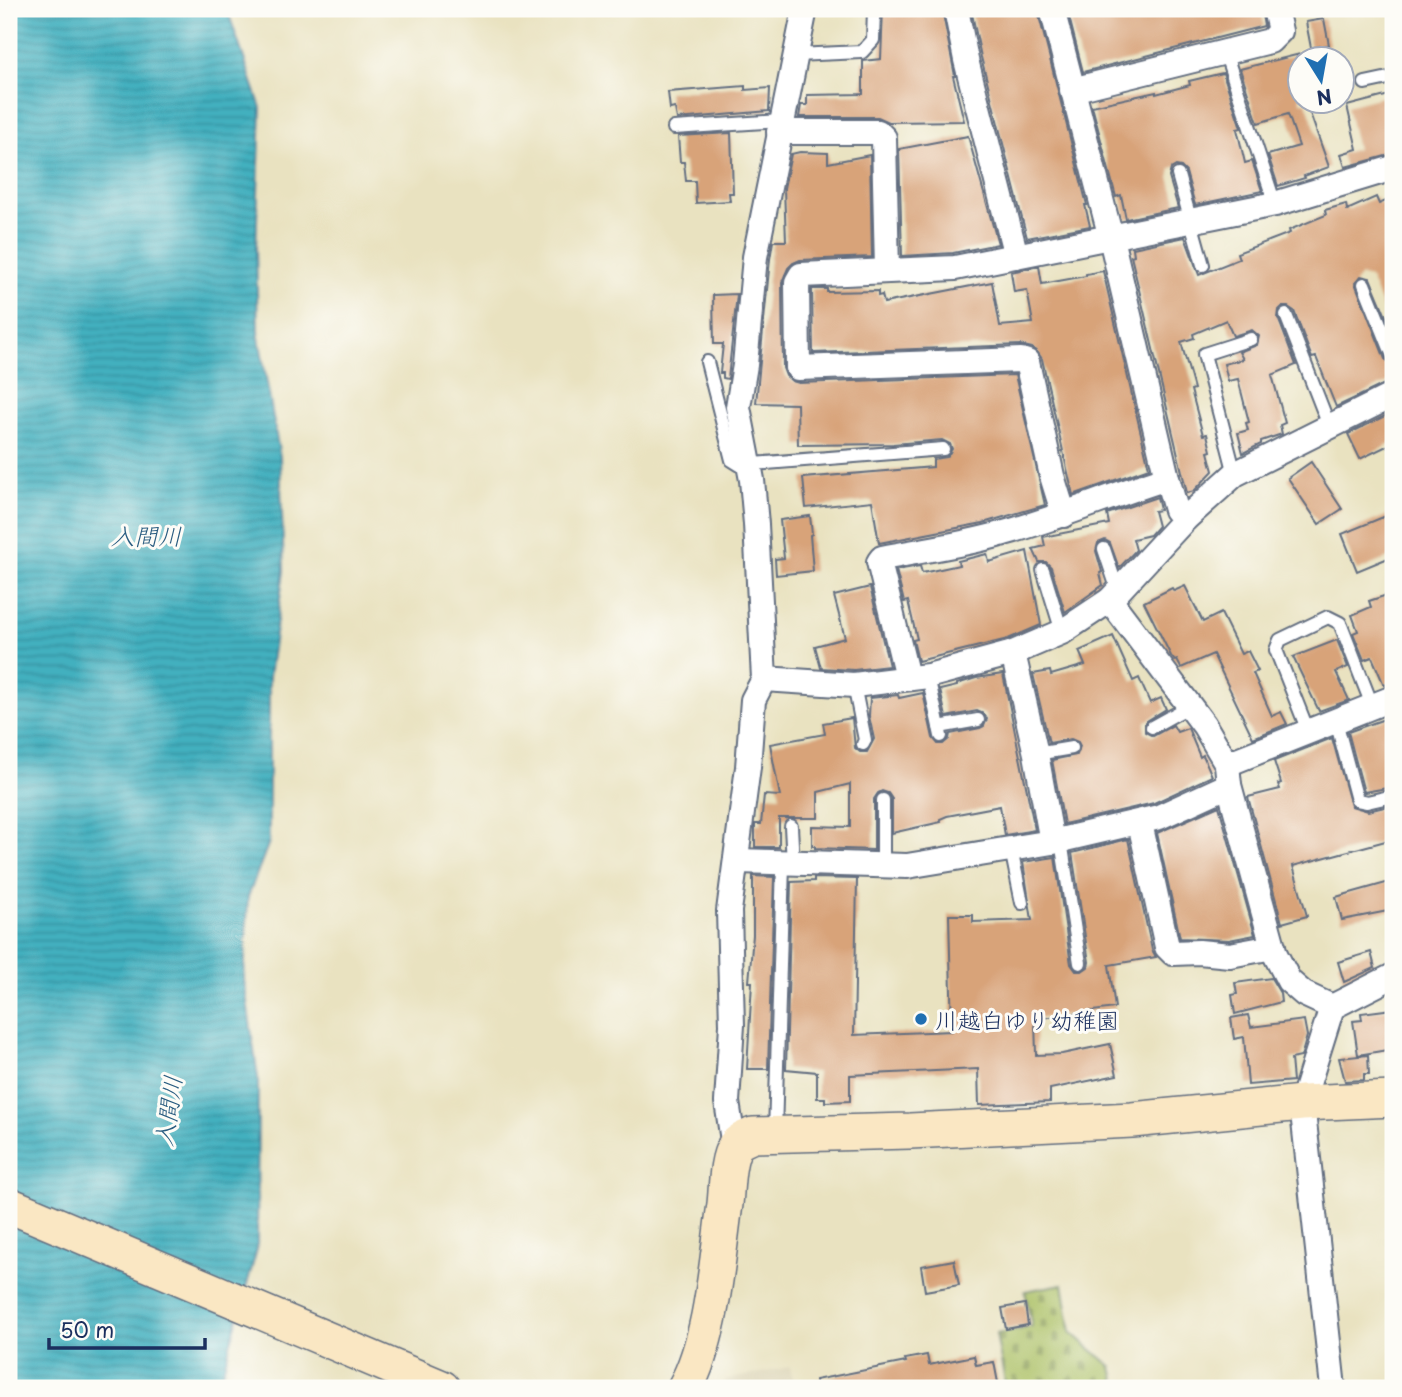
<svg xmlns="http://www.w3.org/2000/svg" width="1402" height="1397" viewBox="0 0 1402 1397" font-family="'Playpen Sans','Klee One',sans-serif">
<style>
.built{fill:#dcd4b6}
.cemetery{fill:url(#cemetery-stones);stroke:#627760;stroke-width:2}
.water{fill:url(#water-rules);stroke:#2e708e;stroke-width:2}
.building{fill:#d8a379}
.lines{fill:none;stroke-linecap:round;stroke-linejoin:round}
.lane-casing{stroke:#636e80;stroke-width:16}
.street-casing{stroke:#636e80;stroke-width:28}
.secondary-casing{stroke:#636e80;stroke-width:38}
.lane{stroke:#fff;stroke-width:12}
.street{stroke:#fff;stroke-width:24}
.secondary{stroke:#fae7c3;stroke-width:35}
.poi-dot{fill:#1f6fb2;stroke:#fdfcf7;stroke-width:2.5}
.labels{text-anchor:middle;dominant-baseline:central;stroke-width:6;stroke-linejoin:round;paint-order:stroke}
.poi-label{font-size:23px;fill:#1b2f5e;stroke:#fdfcf7;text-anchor:start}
.water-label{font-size:24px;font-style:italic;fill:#295c80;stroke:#fdfcf7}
</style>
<defs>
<pattern id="cemetery-stones" width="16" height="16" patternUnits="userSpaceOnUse" patternTransform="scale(1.75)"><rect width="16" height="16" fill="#aabf63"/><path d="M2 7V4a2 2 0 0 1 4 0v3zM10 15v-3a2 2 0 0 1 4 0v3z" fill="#8a9c55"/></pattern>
<pattern id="water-rules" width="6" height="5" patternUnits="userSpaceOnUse" patternTransform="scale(1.75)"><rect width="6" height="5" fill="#42b0bf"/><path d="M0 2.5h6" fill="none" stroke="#36909e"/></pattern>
</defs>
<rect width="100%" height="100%" fill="#fdfcf7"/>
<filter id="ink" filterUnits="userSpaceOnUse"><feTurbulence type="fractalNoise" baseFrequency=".0143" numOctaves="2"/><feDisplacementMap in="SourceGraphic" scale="14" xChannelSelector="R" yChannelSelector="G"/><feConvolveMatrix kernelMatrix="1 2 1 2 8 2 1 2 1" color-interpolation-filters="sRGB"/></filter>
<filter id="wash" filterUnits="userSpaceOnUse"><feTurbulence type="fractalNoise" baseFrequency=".00686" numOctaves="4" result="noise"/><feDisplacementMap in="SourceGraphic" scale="28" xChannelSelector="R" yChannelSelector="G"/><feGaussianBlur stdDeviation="1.57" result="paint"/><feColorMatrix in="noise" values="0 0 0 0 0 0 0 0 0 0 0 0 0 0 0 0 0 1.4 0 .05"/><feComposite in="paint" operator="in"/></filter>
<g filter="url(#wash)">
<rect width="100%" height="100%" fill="#e9e2c0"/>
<path class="built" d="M790,1367L794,1388H727L725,1380Z"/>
<path class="cemetery" d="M1063,1284L1071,1332L1112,1367L1117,1388H1006L996,1334L1032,1327L1025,1291Z"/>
<path class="water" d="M9,9H227L261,108L256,249L258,332L280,457L284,571L269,676V842L248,897L244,980L258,1078L257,1249L218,1388H9Z"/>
<g id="blocks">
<g class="building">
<path d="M883,9H942L955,76H953L964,121L889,122L878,117H799L801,105H807V95L863,94V61L881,59Z"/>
<path d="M971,9H1034L1035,12H1038L1087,205H1085L1090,226L1027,238L981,57Z"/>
<path d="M1067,9H1261L1264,26L1083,72Z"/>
<path d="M1324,19L1329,45L1311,48L1306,22Z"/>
<path d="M1300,54V102H1306L1329,167L1304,176L1305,178L1278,186L1268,155L1299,146L1288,114L1258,123L1240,69Z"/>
<path d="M1223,73L1241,128L1237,129L1245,163L1252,161L1262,191L1195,205L1186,172L1181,167L1176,166L1171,169L1169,177L1178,208L1126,219L1121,195L1116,197L1092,106L1156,92V94L1190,85L1189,81Z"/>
<path d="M745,86V90L770,88L769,111L677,119L675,108L670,109L668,92Z"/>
<path d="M1393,94V154L1345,167L1341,154L1357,149L1347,106Z"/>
<path d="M731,133L733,193H729L730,201L696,203L695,181H686L684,162H680L678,136Z"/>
<path d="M968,136L998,244L953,253L902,256L899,149Z"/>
<path d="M800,152L828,153V163L870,155L872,257L800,260L793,263L788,268L782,282L783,368L786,376L792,381L799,383L1015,375L1045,505L983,523L879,543L872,501L806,508L803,478L933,467V459L947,457L952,449L950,444L942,440L893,444L798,445L797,404L756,403L770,259L773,241H786L784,188L791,154Z"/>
<path d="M1376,197L1379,204L1393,198V333L1370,278L1361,276L1355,283L1385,359L1393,365V380L1336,407L1316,357L1312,358L1294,311L1288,307H1282L1279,310L1278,318L1296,365L1272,375L1285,423L1280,425L1282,434L1261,441V444L1243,453L1238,433L1248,430L1246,423L1249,422L1238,379L1228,381L1224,364L1243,359L1239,352L1257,345L1259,336L1252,330L1233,336L1226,320L1193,334L1194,338L1181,342L1194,389L1191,390L1203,435L1207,434L1211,451L1208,452L1213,471L1194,491L1187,493L1131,256L1134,255L1133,248L1185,237L1199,275L1239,259L1237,253L1290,233L1289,230L1326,215L1325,210L1346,204L1347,210Z"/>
<path d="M1039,266L1042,284L1086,276V274L1103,271L1149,468L1073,495L1042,359L1038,353L1032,348L1020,345L813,353L812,289H827V292L878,291V296L882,295L884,303L992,282L1000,326L1033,323L1027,290L1014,292L1011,272Z"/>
<path d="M737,294L728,379L723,378V373H720L723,344H714L713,295Z"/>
<path d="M1393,412V443L1360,459L1348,434Z"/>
<path d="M1311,462L1342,509L1319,524L1288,478Z"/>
<path d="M1157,497L1160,510L1154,511L1158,526L1150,535L1133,539L1136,550L1119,568L1110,543L1105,540L1098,543L1096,551L1102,572L1100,573L1103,585L1065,612L1051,567L1046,562H1039L1033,549L1045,546L1043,537L1109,524L1107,514Z"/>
<path d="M1393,513V556L1357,571L1342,534Z"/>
<path d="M810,516L812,534L810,535L813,571L776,575L775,559L784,558L780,520Z"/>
<path d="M1027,551L1041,625L1008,639L918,661L913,640L917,639L908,601L904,602L896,570L920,566L922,573L959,565L958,561L987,554L989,562Z"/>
<path d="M1185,586L1203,622L1221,613L1241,654L1248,651L1258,671L1253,673L1272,716L1281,712L1287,724L1253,738L1213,654L1181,668L1177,660L1175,661L1171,656L1144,602L1172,588L1174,591Z"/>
<path d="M870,587L889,666L854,670L821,668L815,646L845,638L834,596Z"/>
<path d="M1387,595L1393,612V683L1384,685L1372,657L1364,660L1353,633L1358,631L1352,615L1371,607L1369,601Z"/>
<path d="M1113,636L1133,681L1139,678L1150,703L1161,698L1166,709L1145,722V732L1153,736L1173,725L1177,732L1188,728L1200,757L1203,755L1212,776L1154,803L1064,824L1052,760L1077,755L1080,746L1078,742L1071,739L1049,743L1033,674L1050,671L1051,675L1085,665L1079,651Z"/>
<path d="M1337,640L1348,667L1336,672L1349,700L1319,711L1293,657Z"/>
<path d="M1003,674L1035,830L1005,835L1000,806L947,816L940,819L941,822L892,833V799L888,793L882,791L878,793L874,799V850L815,848V846H812V826L850,827V784L818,792V818H779V847H755V824H761L764,795L780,796L770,744L825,734L823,723L852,718L855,748L860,752H867L874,739L869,716L870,698L898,695L899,698L923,693L933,738L938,744H943L949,739L950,734L980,728L984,726L987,719L984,714L977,711L946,717L940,690L957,686V684L976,678Z"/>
<path d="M1393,716V787L1364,792L1348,732Z"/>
<path d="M1332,738L1351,806L1368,811L1393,805V839L1293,866L1307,916L1282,923L1248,797L1280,789L1278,784L1281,783L1274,761Z"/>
<path d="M1219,806L1255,935L1229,940L1180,938L1157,833Z"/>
<path d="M1128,839L1152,950L1156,957L1109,965L1115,1008L1035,1019L1036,1055L1062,1054L1110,1044L1117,1075L1050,1089V1102L979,1105L978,1069L850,1075V1101L825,1102V1098H817V1072L786,1069L791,882L814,881V878L857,879L854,1035L952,1031L949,915H973V922L1032,920L1023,862L1055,857L1071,964L1076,971H1082L1088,967L1089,962L1072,853Z"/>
<path d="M753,876L774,877L768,1069H747L752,982H749L753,935Z"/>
<path d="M1393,881V910L1342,920L1336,897Z"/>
<path d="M1371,952L1375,968L1344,982L1338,962Z"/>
<path d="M1271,978L1280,993L1281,1002L1235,1014L1232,995L1237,994L1235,983Z"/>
<path d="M1393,1009V1049L1358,1055L1353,1021L1362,1020L1361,1013Z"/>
<path d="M1248,1015L1251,1027L1304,1020L1307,1036L1301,1057L1291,1059L1293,1081L1248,1085L1244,1037L1234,1039L1231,1018Z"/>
<path d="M1368,1055L1369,1074H1364V1080L1345,1081L1339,1058Z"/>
<path d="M954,1260L959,1285L925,1291L921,1266Z"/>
<path d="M1025,1304L1028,1325L1006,1329L1002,1308Z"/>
<path d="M927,1355L929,1365L974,1356L976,1365L994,1362L999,1388H816L815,1380L906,1362L905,1359Z"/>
</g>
</g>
</g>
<g filter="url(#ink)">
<use href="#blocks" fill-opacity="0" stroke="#636e80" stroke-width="2"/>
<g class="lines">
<g class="lane-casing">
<g id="lane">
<path d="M1225,52L1275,204"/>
<path d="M795,55L862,52L873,40L874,9"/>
<path d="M1365,83L1393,77"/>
<path d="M674,128L781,121"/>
<path d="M1178,175L1203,265"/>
<path d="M1364,284L1393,356"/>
<path d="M1286,315L1330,428"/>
<path d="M707,362L732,460L740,465L943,449"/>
<path d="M1235,474L1204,354L1251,339"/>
<path d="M1104,549L1118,591"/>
<path d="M1043,570L1062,632"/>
<path d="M928,676L941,736"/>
<path d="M854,685L865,740L863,744"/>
<path d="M1336,721L1357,800L1367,802L1393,796"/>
<path d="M939,727L978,720"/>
<path d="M1152,727L1190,706"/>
<path d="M1308,731L1276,650L1280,640L1328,617L1340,623L1372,705"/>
<path d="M1036,754L1072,748"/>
<path d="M883,800V865"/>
<path d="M791,826L793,864"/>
<path d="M1061,841L1080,963"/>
<path d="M1011,849L1022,903"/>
<path d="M775,1133L783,864"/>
</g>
</g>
<g class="street-casing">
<g id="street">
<path d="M956,9L966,60L1016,256"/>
<path d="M1072,90L1270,41L1280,31L1275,9"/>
<path d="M779,132H878L884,138L887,270"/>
<path d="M1064,515L1052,476L1027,362L1021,360L798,368L797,282L801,275L955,268L1275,204L1393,168"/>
<path d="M1185,519L1235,474L1393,395"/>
<path d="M1110,600L1204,725L1227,764L1229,785L1275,954L1289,981L1304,994L1332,1007"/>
<path d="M1013,653L1036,754L1052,842L1159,817L1229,785"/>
<path d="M907,677L879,562L882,558C922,550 964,545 1004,533C1059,518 1112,495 1167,478"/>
<path d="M764,679L854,685L928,676L1013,653L1062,632L1110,600L1185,519L1176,510L1167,478L1111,238L1052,9"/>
<path d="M1227,764L1393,698"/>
<path d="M1140,823L1167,947L1173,953L1199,952L1230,955L1273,947"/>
<path d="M737,861L907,866L1052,842"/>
<path d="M734,1147L727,1102L732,1025L729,911L748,767L753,700L764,679L756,524L752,480L738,407L745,365L755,257L805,9"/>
<path d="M1333,1388L1302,1103L1332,1007L1393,976"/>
</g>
</g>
<g class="secondary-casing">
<g id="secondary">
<path d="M9,1205L442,1388"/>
<path d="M685,1388C712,1339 717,1261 725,1204C727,1187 726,1161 735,1146C739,1140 747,1138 753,1135L910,1131L1132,1120L1302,1103L1393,1099"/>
</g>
</g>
<use href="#lane" class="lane"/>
<use href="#street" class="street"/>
<use href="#secondary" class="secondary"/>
</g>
</g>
<circle class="poi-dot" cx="921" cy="1019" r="7"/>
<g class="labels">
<g class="poi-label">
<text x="935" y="1019">川越白ゆり幼稚園</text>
</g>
<g class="water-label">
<text x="146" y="535">入間川</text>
<text transform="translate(167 1111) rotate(-82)">入間川</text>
</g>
</g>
<rect width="1402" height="1397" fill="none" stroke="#fdfcf7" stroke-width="35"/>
<g transform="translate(1321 80) rotate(169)"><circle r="33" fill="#fdfcf7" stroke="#a3aaba" stroke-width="2"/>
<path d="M0-5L12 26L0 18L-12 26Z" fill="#1f6fb2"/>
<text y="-10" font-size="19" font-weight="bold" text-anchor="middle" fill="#1b2f5e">N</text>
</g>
<path d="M49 1338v10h156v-10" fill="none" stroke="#1b2f5e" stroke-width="3.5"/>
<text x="60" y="1338" font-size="21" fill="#1b2f5e" stroke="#fdfcf7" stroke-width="5" paint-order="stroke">50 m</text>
</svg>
